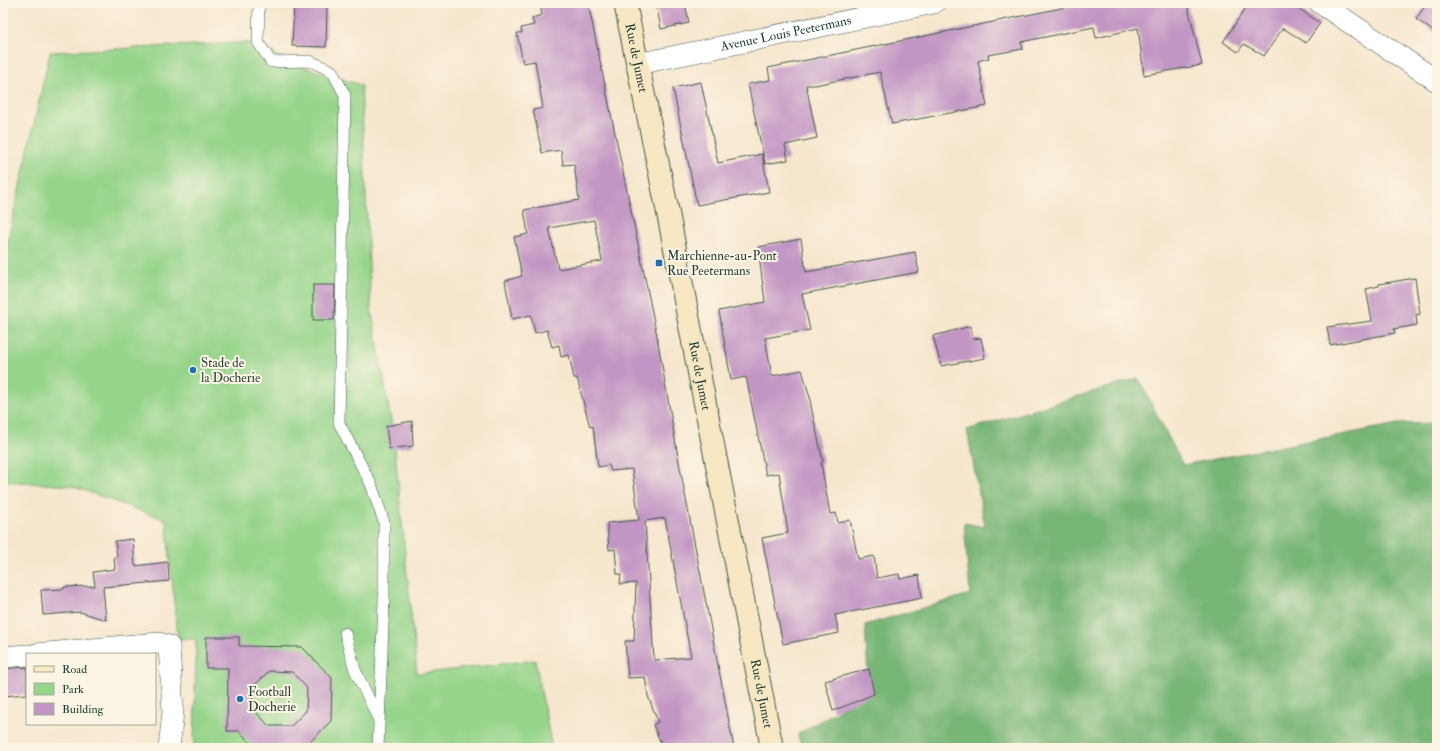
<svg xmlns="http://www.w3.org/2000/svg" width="1440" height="751" viewBox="0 0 1440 751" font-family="'IM FELL Double Pica',serif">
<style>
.green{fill:#95d48a;stroke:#5a885f}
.forest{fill:#78b676;stroke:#4c7a55}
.building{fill:#c296c4;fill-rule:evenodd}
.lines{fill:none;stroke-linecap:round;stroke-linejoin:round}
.lane-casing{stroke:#3f564b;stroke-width:12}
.street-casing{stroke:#3f564b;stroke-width:22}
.secondary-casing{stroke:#3f564b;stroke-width:24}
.lane{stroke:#fff;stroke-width:11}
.street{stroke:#fff;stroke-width:21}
.secondary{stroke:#f7e8c3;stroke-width:22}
.poi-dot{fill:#1f6fb2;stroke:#fcf5e5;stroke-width:1.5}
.labels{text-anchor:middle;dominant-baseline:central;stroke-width:4;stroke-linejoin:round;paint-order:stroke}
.street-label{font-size:13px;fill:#1f3d34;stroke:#fcf5e5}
.poi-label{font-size:13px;fill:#1f3d34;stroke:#fcf5e5;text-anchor:start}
</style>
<rect width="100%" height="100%" fill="#fcf5e5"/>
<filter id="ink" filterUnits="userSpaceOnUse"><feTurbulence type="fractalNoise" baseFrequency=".025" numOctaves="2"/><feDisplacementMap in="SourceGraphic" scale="8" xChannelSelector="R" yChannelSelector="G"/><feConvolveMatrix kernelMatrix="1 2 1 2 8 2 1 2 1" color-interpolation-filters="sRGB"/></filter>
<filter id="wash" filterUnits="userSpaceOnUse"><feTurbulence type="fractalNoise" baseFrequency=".012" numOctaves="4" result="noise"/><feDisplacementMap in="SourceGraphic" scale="16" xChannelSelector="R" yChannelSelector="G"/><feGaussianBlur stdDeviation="0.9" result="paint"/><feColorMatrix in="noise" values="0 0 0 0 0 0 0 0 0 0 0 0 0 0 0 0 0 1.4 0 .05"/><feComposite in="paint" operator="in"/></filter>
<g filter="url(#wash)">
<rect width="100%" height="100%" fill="#f6e6cd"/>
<path class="green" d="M258,42L287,62L361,85L371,308L393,431L417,674L535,660L552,748H194L196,639H178L166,520L72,486L3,481V262L50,52Z"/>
<path class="forest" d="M1138,378L1183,465L1398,424L1437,423V748H801L798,734L869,692L865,625L970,594L964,523L985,527L967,430Z"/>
<g id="blocks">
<g class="building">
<path d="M294,3H327L326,47L292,46Z"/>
<path d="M540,3H588L656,331L680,468L734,748H663L653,725L658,722L648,696L645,677L628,678L625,641H634L636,583L620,584L621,574H617L615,549L609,550L607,523L639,520L632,469L611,471L609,465L598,467L593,426L590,427L577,378H574L569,355L561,357L559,345L552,347L547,330L535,333L531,315L512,319L505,281L522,276L514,237L528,234L524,210L579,200L574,164L563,165L561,150L542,153L533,110L543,108L535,61L523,63L517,33H522L521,28L534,25L532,18L542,15ZM594,220L602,261L558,269L549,228ZM665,518L691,657L654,660L645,521Z"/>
<path d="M656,3H685L689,23L661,29Z"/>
<path d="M1086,3H1187L1202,65L1144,75L1138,28L1096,38L1094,27L1021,42L1023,49L988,55L989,58L978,61L987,106L892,124L880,72L815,85H806L817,138L785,145L788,160L765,164L748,84L770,80L768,68Z"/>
<path d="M1249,3H1291L1320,23L1306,43L1283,28L1264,56L1244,44L1238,52L1223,42Z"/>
<path d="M1427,3H1437V34L1416,19Z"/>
<path d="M701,82L718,163L762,154L769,192L697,205L673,88Z"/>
<path d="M801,239L806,272L915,252L919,272L802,294L810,330L765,338L772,376L802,370L811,401H810L823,462L821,463L830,514L836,513L838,523L850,520L858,559L874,556L877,578L899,574L900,579L919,575L922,598L835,615L839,633L783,644L762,538L788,533L779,473L766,475L746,377L731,380L719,311L765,302L758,247Z"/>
<path d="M1415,278L1420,314L1416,315L1417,325L1394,329L1395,333L1330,345L1327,327L1372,321L1366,289L1379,286V284Z"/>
<path d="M313,285H335L334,320H313Z"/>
<path d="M971,326L973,339L981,338L985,358L941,366L933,336Z"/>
<path d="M412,421L413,446L389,449L386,426Z"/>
<path d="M133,539L135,566L168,562L169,581L103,587L106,620L80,612L43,615L41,590L64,589V587L95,586L93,572L115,569L114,557H117L115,541Z"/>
<path d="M206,637H239V646L302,647L332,678L331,721L304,748H255L239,731H227L228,668H206ZM269,671L292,672L307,688L306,711L291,726H269L253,709V687Z"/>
<path d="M27,667V694L3,696V669Z"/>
<path d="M869,669L874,694L833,711L825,681Z"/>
</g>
</g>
</g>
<g filter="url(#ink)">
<use href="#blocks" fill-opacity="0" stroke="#3f564b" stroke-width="1"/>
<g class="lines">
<g class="lane-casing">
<g id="lane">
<path d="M259,3L258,42L271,62L310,61L332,71L345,95L339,423L371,484L384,522V601L378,748"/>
<path d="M345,633L355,670L378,718"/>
</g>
</g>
<g class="street-casing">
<g id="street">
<path d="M1320,3L1437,81"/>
<path id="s1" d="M637,64L934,3"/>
<path d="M36,654L159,643L169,646L173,712L169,748"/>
<path d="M3,657L27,655"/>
</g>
</g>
<g class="secondary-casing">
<g id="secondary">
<path id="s2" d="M625,3L668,213L772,748"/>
</g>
</g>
<use href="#lane" class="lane"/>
<use href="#street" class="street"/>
<use href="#secondary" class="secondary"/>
</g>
</g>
<g class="poi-dot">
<rect x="655" y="259" width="8" height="8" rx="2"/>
<circle cx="193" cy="370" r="4"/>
<circle cx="240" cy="699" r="4"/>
</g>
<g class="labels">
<g class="street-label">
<text stroke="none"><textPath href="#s1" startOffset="152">Avenue Louis Peetermans</textPath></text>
<text stroke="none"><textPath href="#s2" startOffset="56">Rue de Jumet</textPath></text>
<text stroke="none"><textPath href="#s2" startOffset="380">Rue de Jumet</textPath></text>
<text stroke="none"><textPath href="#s2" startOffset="704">Rue de Jumet</textPath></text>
</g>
<g class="poi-label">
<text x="667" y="256">Marchienne-au-Pont<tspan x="667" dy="15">Rue Peetermans</tspan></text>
<text x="201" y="363">Stade de<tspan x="201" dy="15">la Docherie</tspan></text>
<text x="248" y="692">Football<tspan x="248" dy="15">Docherie</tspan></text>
</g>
</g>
<rect width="1440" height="751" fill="none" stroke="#fcf5e5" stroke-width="16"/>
<rect x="26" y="653" width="130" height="72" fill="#fcf5e5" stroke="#a4ab9e"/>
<rect x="34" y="666" width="20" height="6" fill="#f7e8c3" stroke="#a4ab9e"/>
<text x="62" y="673" font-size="12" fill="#1f3d34">Road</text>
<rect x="34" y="683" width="20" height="12" fill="#95d48a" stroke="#a4ab9e"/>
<text x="62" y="693" font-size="12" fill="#1f3d34">Park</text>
<rect x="34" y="703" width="20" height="12" fill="#c296c4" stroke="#a4ab9e"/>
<text x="62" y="713" font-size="12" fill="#1f3d34">Building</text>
</svg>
